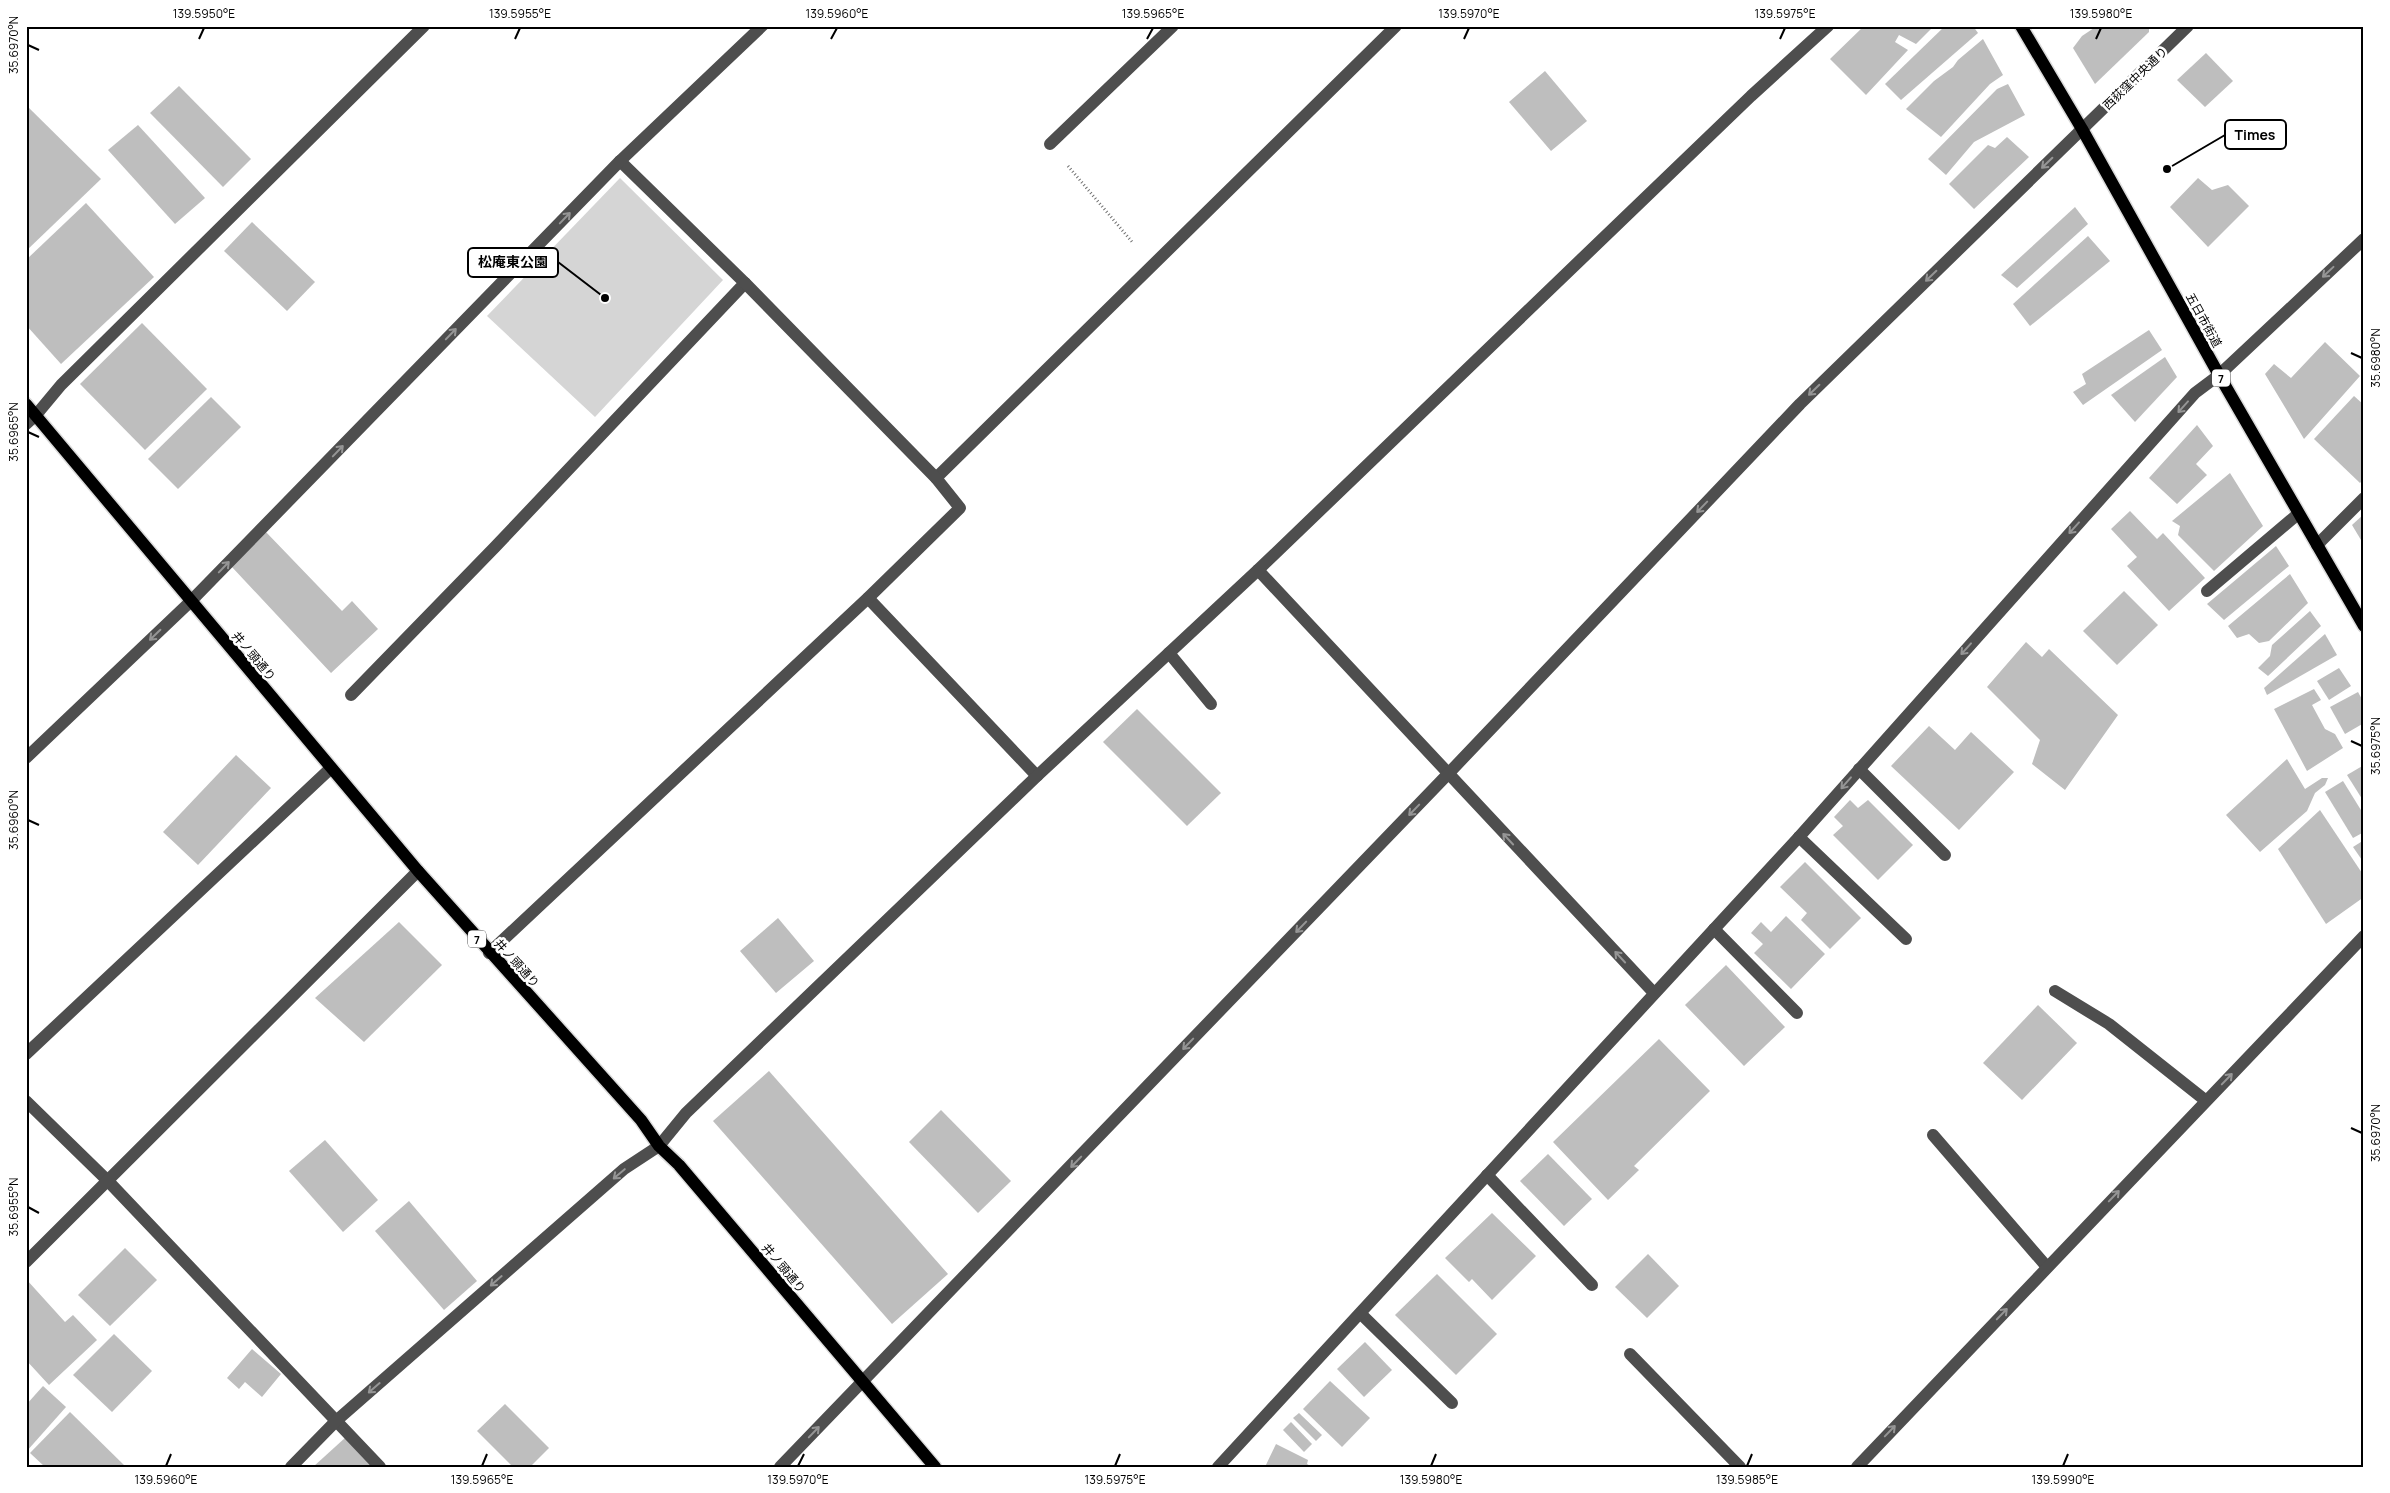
<svg xmlns="http://www.w3.org/2000/svg" width="2390" height="1493" viewBox="0 0 2390 1493" font-family="Manrope,'Noto Sans JP',sans-serif">
<style>
.green{fill:#d5d5d5}
.building{fill:#bebebe}
.lines{fill:none;stroke-linecap:round;stroke-linejoin:round}
.major-casing{stroke:#dbdbdb;stroke-width:15}
.path{stroke:#707070;stroke-width:3;stroke-dasharray:1 2.5;stroke-linecap:butt}
.minor{stroke:#4e4e4e;stroke-width:12}
.major{stroke:#000;stroke-width:12}
.oneway{stroke:#959595}
.ticks{fill:none;stroke:#000;stroke-width:2}
.labels{text-anchor:middle;dominant-baseline:central;stroke-width:5;stroke-linejoin:round;paint-order:stroke}
.shield{fill:#fff;stroke:#4c4c4c;stroke-width:1}
.shield-label{font-size:11px;font-weight:bold;fill:#000}
.street-label{font-size:12px;fill:#000;stroke:#fff}
.leader{fill:none;stroke:#000;stroke-width:2}
.callout-dot{fill:#000;stroke:#fff;stroke-width:2}
.callout{fill:#fff;stroke:#000;stroke-width:2}
.callout-label{font-size:14px;text-anchor:middle;font-weight:bold;fill:#000}
.neatline{fill:none;stroke:#000;stroke-width:2}
.ticks-label{font-size:12px;text-anchor:middle;fill:#000}
</style>
<rect width="100%" height="100%" fill="#fff"/>
<path class="green" d="M620,178L723,280L595,417L487,316Z"/>
<g class="building">
<path d="M1864,26H1934L1916,44L1899,35L1895,42L1908,50L1866,95L1830,59Z"/>
<path d="M1945,26H1973L1978,33L1901,100L1885,84Z"/>
<path d="M2097,26H2149V32L2095,84L2073,48L2082,36Z"/>
<path d="M1983,39L2003,75L1990,84L1941,137L1906,109L1934,81L1953,67L1958,60Z"/>
<path d="M2206,53L2233,81L2205,107L2177,80Z"/>
<path d="M1545,71L1587,121L1551,151L1509,102Z"/>
<path d="M2008,84L2025,115L1974,142L1946,175L1928,159L1997,89Z"/>
<path d="M179,86L251,159L223,187L150,113Z"/>
<path d="M26,105L101,179L26,251Z"/>
<path d="M138,125L205,198L175,224L108,150Z"/>
<path d="M2007,137L2029,157L1974,209L1949,184L1988,145L1995,148Z"/>
<path d="M2198,178L2212,190L2228,185L2249,206L2208,247L2170,207Z"/>
<path d="M86,203L154,277L61,364L26,325V260Z"/>
<path d="M2075,207L2088,224L2017,288L2001,275Z"/>
<path d="M252,222L315,282L287,311L224,251Z"/>
<path d="M2088,236L2110,261L2030,326L2013,304Z"/>
<path d="M142,323L207,389L145,450L80,384Z"/>
<path d="M2149,330L2162,350L2083,405L2073,392L2086,384L2082,374Z"/>
<path d="M2325,342L2360,376L2304,439L2265,374L2274,364L2291,378Z"/>
<path d="M2165,357L2177,377L2135,422L2111,395Z"/>
<path d="M2354,396L2364,405V479L2360,483L2314,439Z"/>
<path d="M211,397L241,427L178,489L148,459Z"/>
<path d="M2197,425L2213,446L2196,464L2207,475L2177,504L2149,478Z"/>
<path d="M2230,473L2263,526L2214,571L2178,535L2180,526L2172,521Z"/>
<path d="M2130,511L2157,539L2163,533L2205,578L2169,611L2127,566L2137,557L2111,529Z"/>
<path d="M2364,514V545L2352,525Z"/>
<path d="M265,531L342,611L352,601L378,629L331,673L231,566Z"/>
<path d="M2276,546L2289,566L2224,620L2207,604Z"/>
<path d="M2290,574L2308,603L2269,641L2259,643L2249,634L2237,638L2228,626Z"/>
<path d="M2124,591L2158,625L2117,665L2083,631Z"/>
<path d="M2310,611L2321,626L2268,676L2258,668L2270,656L2272,645Z"/>
<path d="M2325,634L2337,655L2267,695L2264,688Z"/>
<path d="M2026,642L2042,657L2049,649L2118,715L2065,790L2032,764L2040,740L1987,687Z"/>
<path d="M2339,668L2351,686L2329,700L2317,681Z"/>
<path d="M2314,689L2321,700L2312,705L2325,729L2335,734L2343,748L2307,771L2274,709Z"/>
<path d="M2358,692L2364,703V723L2345,734L2330,707Z"/>
<path d="M1137,709L1221,793L1187,826L1103,742Z"/>
<path d="M1929,726L1955,750L1971,732L2014,772L1959,830L1891,766Z"/>
<path d="M236,755L271,788L198,865L163,832Z"/>
<path d="M2287,759L2305,789L2322,778H2328L2325,785L2315,793L2307,811L2260,852L2226,815Z"/>
<path d="M2364,765V802L2347,775Z"/>
<path d="M2343,781L2364,815V832L2353,838L2325,792Z"/>
<path d="M1850,800L1858,808L1868,800L1913,845L1878,880L1833,835L1843,826L1834,817Z"/>
<path d="M2320,810L2364,876V897L2326,924L2278,849Z"/>
<path d="M2364,840V863L2353,847Z"/>
<path d="M1805,862L1861,918L1830,949L1801,920L1807,913L1780,887Z"/>
<path d="M1786,916L1825,954L1791,989L1754,953L1763,944L1751,933L1761,922L1771,932Z"/>
<path d="M778,918L814,961L776,993L740,951Z"/>
<path d="M399,922L442,965L364,1042L315,998Z"/>
<path d="M1726,965L1785,1027L1744,1066L1685,1005Z"/>
<path d="M2038,1005L2077,1043L2022,1100L1983,1063Z"/>
<path d="M1659,1039L1710,1091L1634,1166L1639,1170L1608,1200L1553,1142Z"/>
<path d="M769,1071L948,1274L892,1324L713,1121Z"/>
<path d="M941,1110L1011,1181L978,1213L909,1142Z"/>
<path d="M325,1140L378,1200L343,1232L289,1171Z"/>
<path d="M1548,1154L1592,1199L1564,1226L1520,1181Z"/>
<path d="M409,1201L477,1281L444,1310L375,1231Z"/>
<path d="M1492,1213L1536,1256L1492,1300L1472,1279L1469,1282L1445,1258Z"/>
<path d="M125,1248L157,1280L110,1326L78,1295Z"/>
<path d="M1648,1254L1679,1286L1647,1318L1615,1287Z"/>
<path d="M1437,1274L1497,1334L1456,1375L1395,1315Z"/>
<path d="M26,1279L65,1322L73,1315L97,1340L49,1385L26,1360Z"/>
<path d="M114,1334L152,1371L112,1412L73,1375Z"/>
<path d="M1365,1342L1392,1370L1364,1397L1337,1369Z"/>
<path d="M252,1349L281,1374L262,1397L245,1382L239,1389L227,1378Z"/>
<path d="M1330,1381L1370,1418L1342,1447L1303,1409Z"/>
<path d="M43,1386L66,1407L26,1452V1405Z"/>
<path d="M505,1404L549,1448L530,1467H513L477,1431Z"/>
<path d="M70,1412L126,1467H45L30,1453Z"/>
<path d="M1299,1413L1322,1435L1316,1441L1293,1418Z"/>
<path d="M1291,1422L1312,1444L1304,1452L1283,1430Z"/>
<path d="M346,1437L374,1467H313Z"/>
<path d="M1276,1444L1308,1460L1307,1464L1312,1467H1265Z"/>
</g>
<g class="lines">
<g class="major-casing">
<g id="major">
<path d="M2021,26L2082,129L2219,375L2364,626"/>
<path d="M26,404L418,871L641,1120L659,1146L679,1165L935,1467"/>
</g>
</g>
<path class="path" d="M1068,166L1133,243"/>
<g class="minor">
<path d="M1050,144L1173,26"/>
<path d="M26,424L36,415L61,385L424,26"/>
<path d="M936,478L1396,26"/>
<path d="M2317,545L2364,498"/>
<path d="M1258,570L1654,993"/>
<path d="M2207,591L2298,514"/>
<path d="M868,598L1037,776"/>
<path d="M1169,653L1211,704"/>
<path d="M351,695L495,547L745,283L620,161"/>
<path d="M26,758L190,602L620,161L762,26"/>
<path d="M1859,769L1945,855"/>
<path d="M1799,837L1906,939"/>
<path d="M1714,929L1797,1013"/>
<path d="M489,953L868,598L960,508L936,478L745,283"/>
<path d="M2055,991L2109,1024L2205,1100"/>
<path d="M26,1054L331,768"/>
<path d="M26,1101L108,1181L380,1467"/>
<path d="M1933,1135L2047,1267"/>
<path d="M1487,1175L1592,1285"/>
<path d="M26,1262L418,871"/>
<path d="M1361,1314L1452,1403"/>
<path d="M1630,1354L1740,1467"/>
<path d="M291,1467L336,1421L624,1169L659,1146L686,1113L1037,776L1258,570L1751,96L1828,26"/>
<path d="M780,1467L1447,775L1800,404L2188,26"/>
<path d="M1218,1467L1799,837L2195,393L2219,375L2364,239"/>
<path d="M1857,1467L2364,936"/>
</g>
<use href="#major" class="major"/>
</g>
<defs><path id="oneway-shaft" d="M-6 0H5M1.5-3L5.5 0L1.5 3" fill="none" stroke-width="1.6" stroke-linecap="round" stroke-linejoin="round" transform="scale(1.25)"/></defs>
<g class="oneway">
<use href="#oneway-shaft" transform="translate(2047 163) rotate(136)"/>
<use href="#oneway-shaft" transform="translate(565 218) rotate(-46)"/>
<use href="#oneway-shaft" transform="translate(2328 272) rotate(137)"/>
<use href="#oneway-shaft" transform="translate(1931 276) rotate(136)"/>
<use href="#oneway-shaft" transform="translate(451 334) rotate(-46)"/>
<use href="#oneway-shaft" transform="translate(1814 390) rotate(136)"/>
<use href="#oneway-shaft" transform="translate(2183 407) rotate(132)"/>
<use href="#oneway-shaft" transform="translate(338 451) rotate(-46)"/>
<use href="#oneway-shaft" transform="translate(1702 507) rotate(134)"/>
<use href="#oneway-shaft" transform="translate(2074 528) rotate(132)"/>
<use href="#oneway-shaft" transform="translate(224 567) rotate(-46)"/>
<use href="#oneway-shaft" transform="translate(155 635) rotate(136)"/>
<use href="#oneway-shaft" transform="translate(1966 649) rotate(132)"/>
<use href="#oneway-shaft" transform="translate(1846 783) rotate(131)"/>
<use href="#oneway-shaft" transform="translate(1414 810) rotate(134)"/>
<use href="#oneway-shaft" transform="translate(1508 839) rotate(-133)"/>
<use href="#oneway-shaft" transform="translate(1301 927) rotate(134)"/>
<use href="#oneway-shaft" transform="translate(1620 957) rotate(-133)"/>
<use href="#oneway-shaft" transform="translate(1188 1044) rotate(134)"/>
<use href="#oneway-shaft" transform="translate(2227 1079) rotate(-46)"/>
<use href="#oneway-shaft" transform="translate(1076 1162) rotate(134)"/>
<use href="#oneway-shaft" transform="translate(619 1174) rotate(140)"/>
<use href="#oneway-shaft" transform="translate(2114 1196) rotate(-46)"/>
<use href="#oneway-shaft" transform="translate(496 1281) rotate(139)"/>
<use href="#oneway-shaft" transform="translate(2002 1314) rotate(-46)"/>
<use href="#oneway-shaft" transform="translate(374 1388) rotate(139)"/>
<use href="#oneway-shaft" transform="translate(1890 1431) rotate(-46)"/>
<use href="#oneway-shaft" transform="translate(814 1432) rotate(-46)"/>
</g>
<path class="ticks" d="M199,39L204,28M515,39L520,28M831,39L837,28M1147,39L1153,28M1464,39L1469,28M1780,39L1785,28M2096,39L2101,28M28,45L39,50M2351,353L2362,358M28,432L39,437M2351,741L2362,746M28,820L39,825M2351,1128L2362,1133M28,1207L39,1213M166,1466L171,1454M482,1466L487,1454M798,1466L804,1454M1115,1466L1120,1454M1431,1466L1436,1454M1747,1466L1752,1454M2063,1466L2068,1454"/>
<g class="labels">
<g class="shield">
<rect x="2212" y="369.5" width="18" height="17" rx="4"/>
<rect x="468" y="930.5" width="18" height="17" rx="4"/>
</g>
<g class="shield-label">
<text x="2221" y="378">7</text>
<text x="477" y="939">7</text>
</g>
<g class="street-label">
<text transform="translate(2135 78) rotate(-44)">西荻窪中央通り</text>
<text transform="translate(2204 320) rotate(61)">五日市街道</text>
<text transform="translate(254 656) rotate(50)">井ノ頭通り</text>
<text transform="translate(517 963) rotate(48)">井ノ頭通り</text>
<text transform="translate(784 1268) rotate(50)">井ノ頭通り</text>
</g>
</g>
<path class="leader" d="M2167 169L2225 135M605 298L558 262"/>
<g class="callout-dot">
<circle cx="2167" cy="169" r="5"/>
<circle cx="605" cy="298" r="5"/>
</g>
<g class="callout">
<rect x="2225" y="120" width="61" height="29" rx="5"/>
<rect x="468" y="248" width="90" height="29" rx="5"/>
</g>
<g class="callout-label">
<text x="2255" y="140">Times</text>
<text x="513" y="267">松庵東公園</text>
</g>
<rect width="2390" height="1493" fill="none" stroke="#ffffff" stroke-width="55"/>
<rect x="28" y="28" width="2334" height="1438" class="neatline"/>
<g class="ticks-label">
<text x="204" y="18">139.5950°E</text>
<text x="520" y="18">139.5955°E</text>
<text x="837" y="18">139.5960°E</text>
<text x="1153" y="18">139.5965°E</text>
<text x="1469" y="18">139.5970°E</text>
<text x="1785" y="18">139.5975°E</text>
<text x="2101" y="18">139.5980°E</text>
<text transform="translate(14 45) rotate(-90)" y="4">35.6970°N</text>
<text transform="translate(2376 358) rotate(-90)" y="4">35.6980°N</text>
<text transform="translate(14 432) rotate(-90)" y="4">35.6965°N</text>
<text transform="translate(2376 746) rotate(-90)" y="4">35.6975°N</text>
<text transform="translate(14 820) rotate(-90)" y="4">35.6960°N</text>
<text transform="translate(2376 1133) rotate(-90)" y="4">35.6970°N</text>
<text transform="translate(14 1207) rotate(-90)" y="4">35.6955°N</text>
<text x="166" y="1484">139.5960°E</text>
<text x="482" y="1484">139.5965°E</text>
<text x="798" y="1484">139.5970°E</text>
<text x="1115" y="1484">139.5975°E</text>
<text x="1431" y="1484">139.5980°E</text>
<text x="1747" y="1484">139.5985°E</text>
<text x="2063" y="1484">139.5990°E</text>
</g>
</svg>
